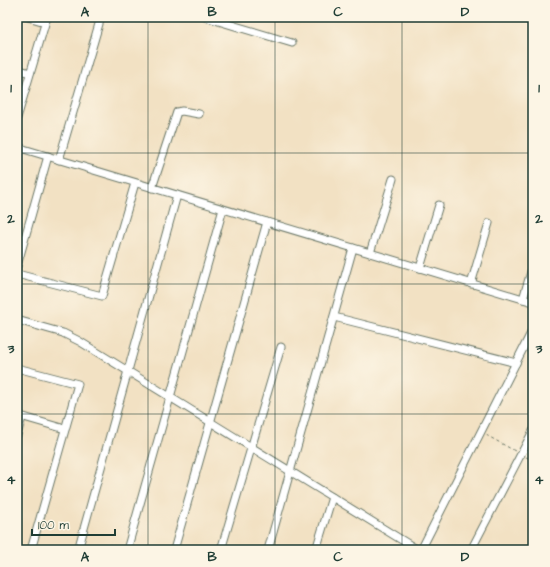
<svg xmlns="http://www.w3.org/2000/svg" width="550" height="567" viewBox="0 0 550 567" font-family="'Architects Daughter',sans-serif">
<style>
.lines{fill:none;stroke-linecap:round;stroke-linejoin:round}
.minor-casing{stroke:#697666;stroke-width:9}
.path{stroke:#697666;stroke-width:1;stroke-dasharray:3 3;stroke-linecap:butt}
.minor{stroke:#fff;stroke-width:7}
.grid{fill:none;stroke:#1f3d34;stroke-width:1;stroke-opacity:0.55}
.neatline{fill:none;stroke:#1f3d34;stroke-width:1.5}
.grid-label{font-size:13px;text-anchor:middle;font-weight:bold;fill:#1f3d34}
</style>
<rect width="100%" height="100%" fill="#fcf5e5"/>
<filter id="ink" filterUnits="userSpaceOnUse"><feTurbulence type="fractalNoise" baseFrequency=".025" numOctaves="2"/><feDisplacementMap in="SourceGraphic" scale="8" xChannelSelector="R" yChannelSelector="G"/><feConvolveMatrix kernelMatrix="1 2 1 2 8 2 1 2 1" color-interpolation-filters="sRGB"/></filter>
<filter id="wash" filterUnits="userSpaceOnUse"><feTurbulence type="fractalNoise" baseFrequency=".012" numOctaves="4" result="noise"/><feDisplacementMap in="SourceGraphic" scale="16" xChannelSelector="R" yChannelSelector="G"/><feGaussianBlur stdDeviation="0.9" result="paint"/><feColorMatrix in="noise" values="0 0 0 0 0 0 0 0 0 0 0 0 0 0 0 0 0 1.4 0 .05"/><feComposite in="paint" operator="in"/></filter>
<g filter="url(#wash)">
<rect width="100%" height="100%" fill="#f2e1c3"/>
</g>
<g filter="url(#ink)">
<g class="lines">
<g class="minor-casing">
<g id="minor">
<path d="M28,17L45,22"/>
<path d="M205,17L292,43"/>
<path d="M17,69L30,73"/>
<path d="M17,118L47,17"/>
<path d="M17,147L533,302"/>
<path d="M59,160L101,17"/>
<path d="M152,188L177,112L182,111L199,114"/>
<path d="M370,253L393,179"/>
<path d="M17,266L48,156"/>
<path d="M420,268L439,205"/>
<path d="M17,274L102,296L135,183"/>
<path d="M471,284L489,223"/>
<path d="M523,299L533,265"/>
<path d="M334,317L516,363"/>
<path d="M17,320L63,333L79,341L418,550"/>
<path d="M17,368L78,384L31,550"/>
<path d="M17,415L65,429"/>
<path d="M17,435L22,417"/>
<path d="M78,550L177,195"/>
<path d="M127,550L223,209"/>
<path d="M174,550L267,222"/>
<path d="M221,550L281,347"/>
<path d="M268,550L353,248"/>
<path d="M316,550L332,497"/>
<path d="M421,550L533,329"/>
<path d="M471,550L533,431"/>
</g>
</g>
<g class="path">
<path d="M486,435L515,451"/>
<path d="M526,457L533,460"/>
</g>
<use href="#minor" class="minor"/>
</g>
</g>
<path class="grid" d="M148,17V550M275,17V550M402,17V550M17,153H533M17,284H533M17,414H533"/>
<rect width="550" height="567" fill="none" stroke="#fcf5e5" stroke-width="44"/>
<path d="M32 529v6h83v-6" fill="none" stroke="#1f3d34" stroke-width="2"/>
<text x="38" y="529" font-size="12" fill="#1f3d34" stroke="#fcf5e5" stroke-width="3" paint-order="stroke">100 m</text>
<rect x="22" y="22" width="506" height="523" class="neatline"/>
<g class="grid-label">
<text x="85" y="16">A</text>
<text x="212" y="16">B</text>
<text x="338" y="16">C</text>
<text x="465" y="16">D</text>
<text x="11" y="92">1</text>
<text x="539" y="92">1</text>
<text x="11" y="223">2</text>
<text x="539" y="223">2</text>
<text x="11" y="353">3</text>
<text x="539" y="353">3</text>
<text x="11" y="484">4</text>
<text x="539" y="484">4</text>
<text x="85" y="561">A</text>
<text x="212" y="561">B</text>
<text x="338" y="561">C</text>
<text x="465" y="561">D</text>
</g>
</svg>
